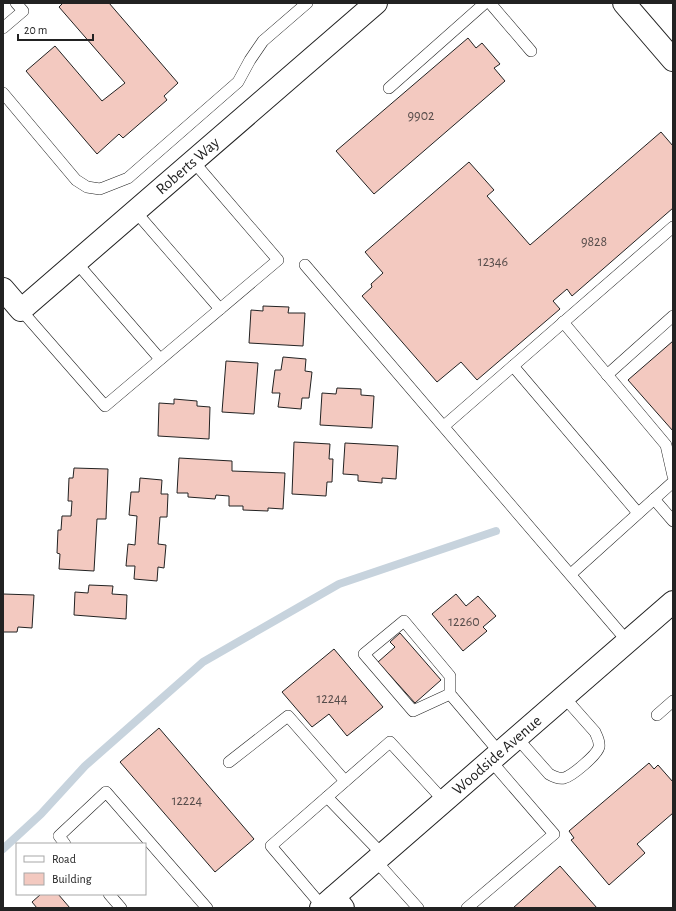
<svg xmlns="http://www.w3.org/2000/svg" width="676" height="911" viewBox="0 0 676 911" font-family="'Alegreya Sans',sans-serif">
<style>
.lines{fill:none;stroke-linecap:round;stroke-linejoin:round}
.stream{stroke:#c7d3dd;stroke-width:8}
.building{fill:#f3c9c0;stroke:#222}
.service-casing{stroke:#222;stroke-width:12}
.minor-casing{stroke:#222;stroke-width:24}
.secondary-casing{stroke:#222;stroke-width:24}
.service{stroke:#fff;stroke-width:11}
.minor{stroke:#fff;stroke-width:22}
.secondary{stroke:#fff;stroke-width:22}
.fence{stroke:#222;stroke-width:1;stroke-dasharray:5 2;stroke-linecap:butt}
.labels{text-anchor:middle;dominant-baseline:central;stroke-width:3;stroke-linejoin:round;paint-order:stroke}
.number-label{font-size:14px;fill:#564c4a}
.street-label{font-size:16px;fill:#222;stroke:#fff}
</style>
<rect width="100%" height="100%" fill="#fff"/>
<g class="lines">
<path class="stream" d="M3,849L41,814L85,766L203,662L339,584L496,531"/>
</g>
<g class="building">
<path d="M63,3H109L178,83L164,96L167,100L123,138L119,134L97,154L26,71L55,46L102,101L125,83L59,7Z"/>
<path d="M468,38L476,48L482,43L500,64L494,68L505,81L374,194L336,151Z"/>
<path d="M661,132L673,146V208L572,296L567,289L553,301L560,309L477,380L461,362L437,382L362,296L372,287L371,284L383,273L365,252L469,162L494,190L487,196L530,245Z"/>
<path d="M263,306L289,307L288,313H305L303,346L249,343L251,310L263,311Z"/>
<path d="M673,341V431L628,380Z"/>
<path d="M283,357L306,359L305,371L312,372L309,398H302L301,409L278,407L280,393H272L275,370H281Z"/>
<path d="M226,361L258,363L254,414L222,412Z"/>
<path d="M337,388L361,389V395L374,396L372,428L320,425L322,393L336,394Z"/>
<path d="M174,399L197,401V406L210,407L209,439L158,436L159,403L174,404Z"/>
<path d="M294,442L330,444L329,459H333L332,482H327L326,496L292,494Z"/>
<path d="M345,443L398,446L396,479L382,478V483L358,481V475L343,474Z"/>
<path d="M179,458L232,461V471L285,473L283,509L268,508V511L243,510V506H229V496L216,495L215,499L188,497V493H177Z"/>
<path d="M74,468L108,469L106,519H97L94,571L59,569L60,554L57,553L58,530H61L62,516H71L72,501H68L69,478H73Z"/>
<path d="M140,478L162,480L161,494H168L167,517H160L158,544L166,545L164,568L158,567L157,581L134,579L135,566H126L128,544L135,545L137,516L129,515L131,492H139Z"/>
<path d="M89,585L113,586L112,594L127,595L126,619L74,615L75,592L88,593Z"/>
<path d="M3,594L34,595L32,628L18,627L17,632H3Z"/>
<path d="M456,594L466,606L478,596L496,616L483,627L487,631L463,651L432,614Z"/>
<path d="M400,633L441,680L415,703L378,662L395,647L390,642Z"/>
<path d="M334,649L383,707L347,736L329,714L312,727L282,692Z"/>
<path d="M159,728L254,839L215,872L120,762Z"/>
<path d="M649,763L654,769L658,765L673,782V813L637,844L645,853L609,885L571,840L574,838L569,831Z"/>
<path d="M560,866L597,908H513Z"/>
<path d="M41,894H58L70,908H37L32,902Z"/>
</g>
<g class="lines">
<g class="service-casing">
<g id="service">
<path d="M490,3L531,51"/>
<path d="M3,28L23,11L16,3"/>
<path d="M389,88L485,3"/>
<path d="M3,93L76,180L87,187L100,189L128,178L238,82L250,60L263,41L307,3"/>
<path d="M135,211L220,309"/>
<path d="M76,262L160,359"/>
<path d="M305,265L628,642"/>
<path d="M21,310L105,406L278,260L193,161"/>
<path d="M563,322L666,445L673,476"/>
<path d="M513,366L638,513"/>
<path d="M607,375L673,316"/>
<path d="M444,426L673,227"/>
<path d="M654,499L673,521"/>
<path d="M571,574L673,482"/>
<path d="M450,694L413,711L364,654L404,621L450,676V694L500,753"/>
<path d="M657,715L673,701"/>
<path d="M517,738L549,774C554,777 559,779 564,778C572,776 597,755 599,747C600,741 597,737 595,732L564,697"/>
<path d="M229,762L288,716L345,781"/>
<path d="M327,797L382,854"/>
<path d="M65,844L59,836L106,792L207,908"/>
<path d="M375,860L418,908"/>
<path d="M109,894L121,908"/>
<path d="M322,906L271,846L390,742L444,801"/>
<path d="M467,908L554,834L491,761"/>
</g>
</g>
<g class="minor-casing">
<g id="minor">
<path id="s1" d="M3,289L21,310L376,3"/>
<path d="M334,897L343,908"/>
</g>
</g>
<g class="secondary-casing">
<g id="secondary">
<path d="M624,3L673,60"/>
<path id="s2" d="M321,908L673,602"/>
</g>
</g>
<use href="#service" class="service"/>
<use href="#minor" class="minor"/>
<use href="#secondary" class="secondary"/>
<path class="fence" d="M3,907L4,908"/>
</g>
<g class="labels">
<g class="number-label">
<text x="421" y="116">9902</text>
<text x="594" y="242">9828</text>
<text x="493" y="262">12346</text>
<text x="464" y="622">12260</text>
<text x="332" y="699">12244</text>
<text x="187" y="801">12224</text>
</g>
<g class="street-label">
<text stroke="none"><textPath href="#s1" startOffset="248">Roberts Way</textPath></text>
<text stroke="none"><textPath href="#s2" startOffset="233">Woodside Avenue</textPath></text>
</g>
</g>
<rect width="676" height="911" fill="none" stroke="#222222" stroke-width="8"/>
<rect x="16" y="843" width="130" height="52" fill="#ffffff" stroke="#a7a7a7"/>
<rect x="24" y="856" width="20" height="6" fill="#ffffff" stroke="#a7a7a7"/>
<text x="52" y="863" font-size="12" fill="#222222">Road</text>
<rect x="24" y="873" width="20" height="12" fill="#f3c9c0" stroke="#a7a7a7"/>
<text x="52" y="883" font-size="12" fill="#222222">Building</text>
<path d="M18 34v6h75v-6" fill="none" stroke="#222222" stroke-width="2"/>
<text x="24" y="34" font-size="12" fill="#222222" stroke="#ffffff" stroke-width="3" paint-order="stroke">20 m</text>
</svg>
